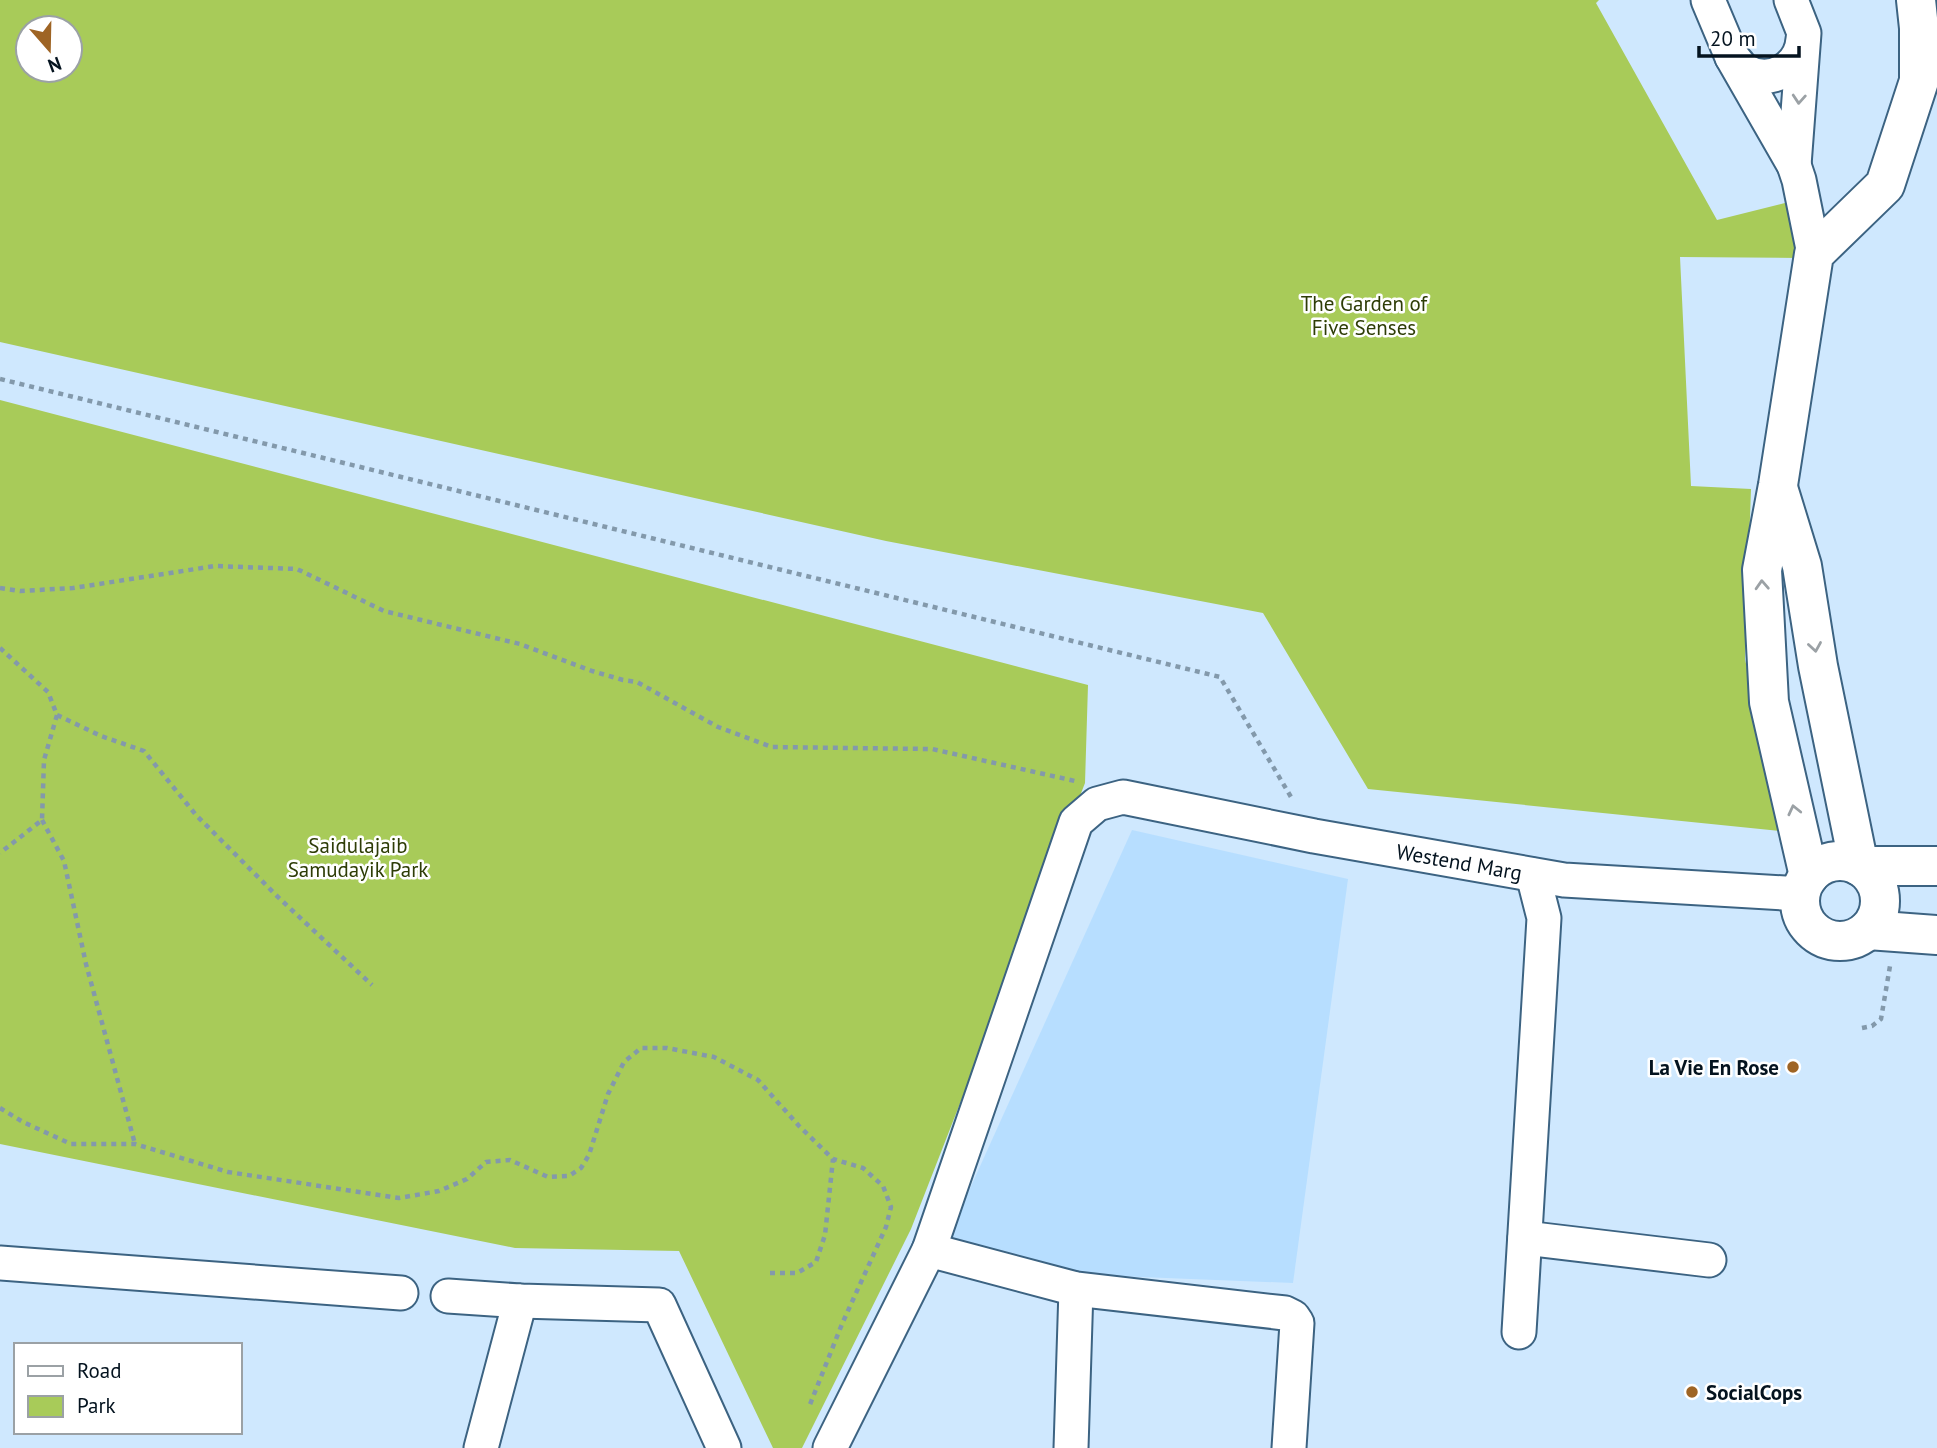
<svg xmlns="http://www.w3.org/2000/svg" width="1937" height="1448" viewBox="0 0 1937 1448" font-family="'PT Sans',sans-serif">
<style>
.built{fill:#b7deff}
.green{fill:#a8cb59;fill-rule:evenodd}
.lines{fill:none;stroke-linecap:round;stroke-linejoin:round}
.minor-casing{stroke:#3c6382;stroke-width:37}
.tertiary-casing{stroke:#3c6382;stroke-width:42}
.path{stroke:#8399ab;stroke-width:4.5;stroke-dasharray:5 5;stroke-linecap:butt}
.minor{stroke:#fff;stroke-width:33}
.tertiary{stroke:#fff;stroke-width:38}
.oneway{stroke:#9ba1a5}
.poi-dot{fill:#9e6424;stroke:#fff;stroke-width:2.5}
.labels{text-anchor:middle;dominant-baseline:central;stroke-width:5;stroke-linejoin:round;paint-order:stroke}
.park-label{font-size:21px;fill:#2e3d06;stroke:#fff}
.street-label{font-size:21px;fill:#04131f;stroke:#fff}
.poi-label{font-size:21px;font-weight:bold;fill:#04131f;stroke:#fff;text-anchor:end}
</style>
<rect width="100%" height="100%" fill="#cfe8fe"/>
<path class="built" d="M1132,830L1348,879L1293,1283L989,1271L944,1246Z"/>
<g class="green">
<path d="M0,0H1599L1596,3L1717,220L1789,202L1799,258L1680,257L1691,486L1751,489L1745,659L1780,831L1368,789L1263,613L886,541L0,342ZM28,28H70V70H28Z"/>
<path d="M0,400L1088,685L1085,783L911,1229L802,1448H773L679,1251L515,1248L0,1144Z"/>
</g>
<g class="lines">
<g class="minor-casing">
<g id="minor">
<path d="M1708,0L1732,57L1794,165L1799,180L1814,254"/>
<path d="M1791,0L1804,33L1794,165"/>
<path d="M1732,57C1736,61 1740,67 1744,70C1770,87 1801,67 1803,39"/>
<path d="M1525,1238L1709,1260"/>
<path d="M929,1250L1076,1289L1285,1313L1293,1317L1297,1323L1289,1448"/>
<path d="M0,1263L401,1293"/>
<path d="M448,1296L520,1301L659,1305L724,1448"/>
<path d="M1519,1332L1544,918L1533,875"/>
<path d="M481,1448L520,1301"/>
<path id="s1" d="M830,1448L929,1250L1076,822L1097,804L1123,797L1314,836L1564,880L1801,894"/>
<path d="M1071,1448L1076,1289"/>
</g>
</g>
<g class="tertiary-casing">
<g id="tertiary">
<path d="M1779,491L1802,566L1818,666L1859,866H1937"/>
<circle cx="1840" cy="901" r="40"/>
<path d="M1809,876L1769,702L1762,570L1778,485L1814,254L1885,185L1919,81V28L1916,0"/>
<path d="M1868,930L1937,935"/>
</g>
</g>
<g class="path">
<path d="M0,379L1220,677L1291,797"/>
<path d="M0,588L20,591L73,588L215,566L297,569L384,611L520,644L592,671L623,680L637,682L718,727L772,747L932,749L1075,781"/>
<path d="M0,648L48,692L57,715L44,760L42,820L0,853"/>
<path d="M57,715L101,736L144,751L196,815L279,898L372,985"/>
<path d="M42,820L64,861L86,964L135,1144"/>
<path d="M1862,1028L1872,1026L1881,1019L1890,966"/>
<path d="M0,1108L23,1122L71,1144H135L228,1172L399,1198L439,1191L467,1179L486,1162L510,1160L548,1177L569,1176L581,1168L589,1155L608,1094L624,1062L641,1048H667L714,1057L758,1080L799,1126L833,1159L863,1168L883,1186L891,1207L886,1227L842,1324L809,1407"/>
<path d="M770,1273H797L816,1262L825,1235L833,1159"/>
</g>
<use href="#minor" class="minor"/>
<use href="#tertiary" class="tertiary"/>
</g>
<defs><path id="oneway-chevron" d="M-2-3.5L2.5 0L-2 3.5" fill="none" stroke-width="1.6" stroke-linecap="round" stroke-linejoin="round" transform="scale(1.75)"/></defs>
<g class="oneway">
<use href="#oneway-chevron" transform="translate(1799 99) rotate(94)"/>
<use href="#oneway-chevron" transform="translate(1762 585) rotate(-93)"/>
<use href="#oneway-chevron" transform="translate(1815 647) rotate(81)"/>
<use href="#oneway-chevron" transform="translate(1794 810) rotate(-103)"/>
</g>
<g class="poi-dot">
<circle cx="1793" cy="1067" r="7"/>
<circle cx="1692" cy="1392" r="7"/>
</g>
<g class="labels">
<g class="park-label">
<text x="1364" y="303">The Garden of<tspan x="1364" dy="24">Five Senses</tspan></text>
<text x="358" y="845">Saidulajaib<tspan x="358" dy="24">Samudayik Park</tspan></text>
</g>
<g class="street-label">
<text stroke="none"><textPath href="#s1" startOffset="1071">Westend Marg</textPath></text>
</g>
<g class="poi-label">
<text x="1779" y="1067">La Vie En Rose</text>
<text x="1706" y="1392" text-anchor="start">SocialCops</text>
</g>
</g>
<rect x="14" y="1343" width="228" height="91" fill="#ffffff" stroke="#9ba1a5" stroke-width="2"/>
<rect x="28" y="1366" width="35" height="10" fill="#ffffff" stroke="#9ba1a5" stroke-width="2"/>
<text x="77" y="1378" font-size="21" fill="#04131f">Road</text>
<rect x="28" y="1396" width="35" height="21" fill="#a8cb59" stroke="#9ba1a5" stroke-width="2"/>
<text x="77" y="1413" font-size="21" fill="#04131f">Park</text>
<g transform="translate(49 49) rotate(160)"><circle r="33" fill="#ffffff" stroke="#9ba1a5" stroke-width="2"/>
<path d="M0-5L12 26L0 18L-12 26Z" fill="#9e6424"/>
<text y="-10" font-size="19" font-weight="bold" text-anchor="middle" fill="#04131f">N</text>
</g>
<path d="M1699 46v10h100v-10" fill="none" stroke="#04131f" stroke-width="3.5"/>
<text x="1710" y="46" font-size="21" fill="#04131f" stroke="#ffffff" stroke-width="5" paint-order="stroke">20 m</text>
</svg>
